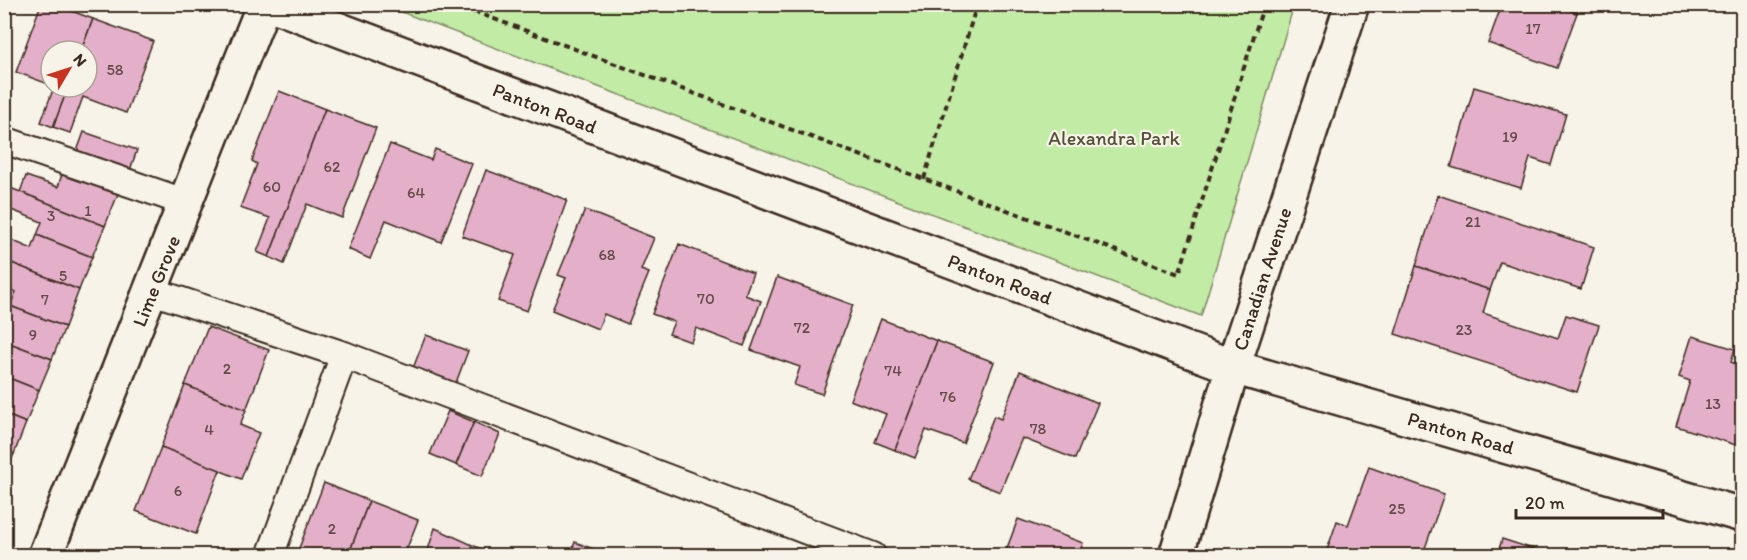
<svg xmlns="http://www.w3.org/2000/svg" width="1747" height="560" viewBox="0 0 1747 560" font-family="Itim,sans-serif">
<style>
.green{fill:#c2eba6;stroke:#7e8a62;stroke-width:1.5}
.building{fill:#e4afc9;stroke:#3b2a1e;stroke-width:1.5}
.lines{fill:none;stroke-linecap:round;stroke-linejoin:round}
.service-casing{stroke:#3b2a1e;stroke-width:30}
.minor-casing{stroke:#3b2a1e;stroke-width:38}
.tertiary-casing{stroke:#3b2a1e;stroke-width:38}
.path{stroke:#3b2a1e;stroke-width:4;stroke-dasharray:6 4.5;stroke-linecap:butt}
.service{stroke:#f7f3e8;stroke-width:26}
.minor{stroke:#f7f3e8;stroke-width:33}
.tertiary{stroke:#f7f3e8;stroke-width:33}
.labels{text-anchor:middle;dominant-baseline:central;stroke-width:4.5;stroke-linejoin:round;paint-order:stroke}
.number-label{font-size:16px;fill:#654b49}
.street-label{font-size:20px;fill:#3b2a1e;stroke:#f7f3e8}
.park-label{font-size:20px;fill:#565139;stroke:#f7f3e8}
</style>
<rect width="100%" height="100%" fill="#f7f3e8"/>
<filter id="ink" filterUnits="userSpaceOnUse"><feTurbulence type="fractalNoise" baseFrequency=".0167" numOctaves="2"/><feDisplacementMap in="SourceGraphic" scale="12" xChannelSelector="R" yChannelSelector="G"/><feConvolveMatrix kernelMatrix="1 2 1 2 8 2 1 2 1" color-interpolation-filters="sRGB"/></filter>
<g filter="url(#ink)">
<path class="green" d="M383,5L1294,4V5L1201,316Z"/>
<g class="building">
<path d="M41,4H53L93,19L81,51H51V85L16,72Z"/>
<path d="M1502,4H1554L1577,13L1557,68L1488,43Z"/>
<path d="M1554,4H1580L1577,13Z"/>
<path d="M93,19L153,41L126,113L83,97L70,133L53,127L68,87H87V51H81Z"/>
<path d="M54,87H68L53,127L41,122Z"/>
<path d="M1474,87L1566,114L1551,165L1530,158L1521,188L1451,167Z"/>
<path d="M279,91L325,109L269,257L257,252L270,218L240,208L257,164L252,161Z"/>
<path d="M325,109L376,128L342,218L307,204L284,264L269,257Z"/>
<path d="M84,132L137,150L129,173L76,154Z"/>
<path d="M390,144L431,160L435,149L472,164L441,242L386,220L370,259L348,249Z"/>
<path d="M486,170L567,200L527,311L498,301L515,255L462,236Z"/>
<path d="M62,174L118,194L105,226L20,192L26,176L58,187Z"/>
<path d="M8,187L105,226L92,257L37,235L42,222L4,207Z"/>
<path d="M1438,195L1594,247L1581,289L1500,262L1490,290L1416,266Z"/>
<path d="M585,210L654,238L641,270L649,273L628,324L604,314L598,329L552,310L566,278L558,275Z"/>
<path d="M37,235L92,257L79,290L4,260V237L32,249Z"/>
<path d="M679,244L753,273L745,295L761,301L744,346L696,328L691,342L669,334L674,322L652,314Z"/>
<path d="M4,260L79,290L65,327L10,306L16,292L4,287Z"/>
<path d="M1416,266L1490,290L1483,313L1558,338L1566,315L1599,325L1577,392L1395,334Z"/>
<path d="M777,277L853,305L822,394L794,385L800,367L751,350Z"/>
<path d="M10,306L65,327L52,359L4,341V318Z"/>
<path d="M881,319L937,341L895,450L875,442L886,414L850,400Z"/>
<path d="M208,327L269,350L246,410L185,385Z"/>
<path d="M426,335L468,351L452,393L410,376Z"/>
<path d="M1692,336L1735,349L1731,362L1742,366V447L1676,426L1690,381L1679,377Z"/>
<path d="M4,341L52,359L39,390L4,376Z"/>
<path d="M937,341L994,362L963,443L926,430L915,458L895,450Z"/>
<path d="M1020,371L1098,403L1075,459L1022,438L1000,492L968,479L994,416L1001,419Z"/>
<path d="M4,376L39,390L26,423L4,414Z"/>
<path d="M185,385L246,410L240,425L259,433L241,479L161,447Z"/>
<path d="M448,411L474,422L456,465L430,454Z"/>
<path d="M4,414L26,423L14,454L4,451Z"/>
<path d="M474,422L500,434L482,476L456,465Z"/>
<path d="M161,447L220,470L196,534L136,511Z"/>
<path d="M4,451L14,454L4,477Z"/>
<path d="M1369,467L1444,494L1424,551L1437,556H1325L1337,521L1348,525Z"/>
<path d="M324,483L369,501L348,556H296Z"/>
<path d="M369,501L418,520L404,556H348Z"/>
<path d="M1018,519L1083,543L1079,556H1004Z"/>
<path d="M435,528L488,552L486,556H426Z"/>
<path d="M1502,539L1555,556H1497Z"/>
<path d="M575,542L609,555L570,556Z"/>
</g>
<g class="lines">
<g class="service-casing">
<g id="service">
<path d="M4,140L187,203"/>
<path d="M152,291L344,355L873,556"/>
<path d="M270,556L344,355"/>
</g>
</g>
<g class="minor-casing">
<g id="minor">
<path d="M271,4L1233,367L1742,515"/>
<path d="M45,556L264,4"/>
</g>
</g>
<g class="tertiary-casing">
<path id="tertiary" d="M1176,556L1233,367L1352,4"/>
</g>
<g class="path">
<path d="M454,4L1179,274L1264,4"/>
<path d="M924,179L977,4"/>
</g>
<use href="#service" class="service"/>
<use href="#minor" class="minor"/>
<use href="#tertiary" class="tertiary"/>
</g>
</g>
<g class="labels">
<g class="number-label">
<text x="1533" y="28">17</text>
<text x="115" y="69">58</text>
<text x="1510" y="136">19</text>
<text x="332" y="166">62</text>
<text x="272" y="186">60</text>
<text x="416" y="192">64</text>
<text x="88" y="210">1</text>
<text x="51" y="215">3</text>
<text x="1473" y="221">21</text>
<text x="607" y="254">68</text>
<text x="63" y="275">5</text>
<text x="706" y="298">70</text>
<text x="45" y="299">7</text>
<text x="802" y="327">72</text>
<text x="1464" y="329">23</text>
<text x="33" y="334">9</text>
<text x="227" y="368">2</text>
<text x="893" y="370">74</text>
<text x="948" y="396">76</text>
<text x="1713" y="403">13</text>
<text x="1038" y="428">78</text>
<text x="209" y="429">4</text>
<text x="178" y="490">6</text>
<text x="1397" y="508">25</text>
<text x="332" y="528">2</text>
</g>
<g class="street-label">
<text transform="translate(545 108) rotate(21)">Panton Road</text>
<text transform="translate(1000 279) rotate(21)">Panton Road</text>
<text transform="translate(1262 279) rotate(-72)">Canadian Avenue</text>
<text transform="translate(156 281) rotate(-68)">Lime Grove</text>
<text transform="translate(1461 433) rotate(16)">Panton Road</text>
</g>
<g class="park-label">
<text x="1114" y="138">Alexandra Park</text>
</g>
</g>
<rect width="1747" height="560" fill="none" stroke="#f7f3e8" stroke-width="24"/>
<rect x="12" y="12" width="1723" height="536" fill="none" stroke="#3b2a1e" stroke-width="2" filter="url(#ink)"/>
<g transform="translate(69 69) rotate(51)"><circle r="28" fill="#f7f3e8" stroke="#aca397" stroke-width="1.5"/>
<path d="M0-4.5L10 22L0 15L-10 22Z" fill="#c8321e"/>
<text y="-9" font-size="16" font-weight="bold" text-anchor="middle" fill="#3b2a1e">N</text>
</g>
<path d="M1516 509v9h147v-9" fill="none" stroke="#3b2a1e" stroke-width="3"/>
<text x="1525" y="509" font-size="18" fill="#3b2a1e" stroke="#f7f3e8" stroke-width="4.5" paint-order="stroke">20 m</text>
</svg>
